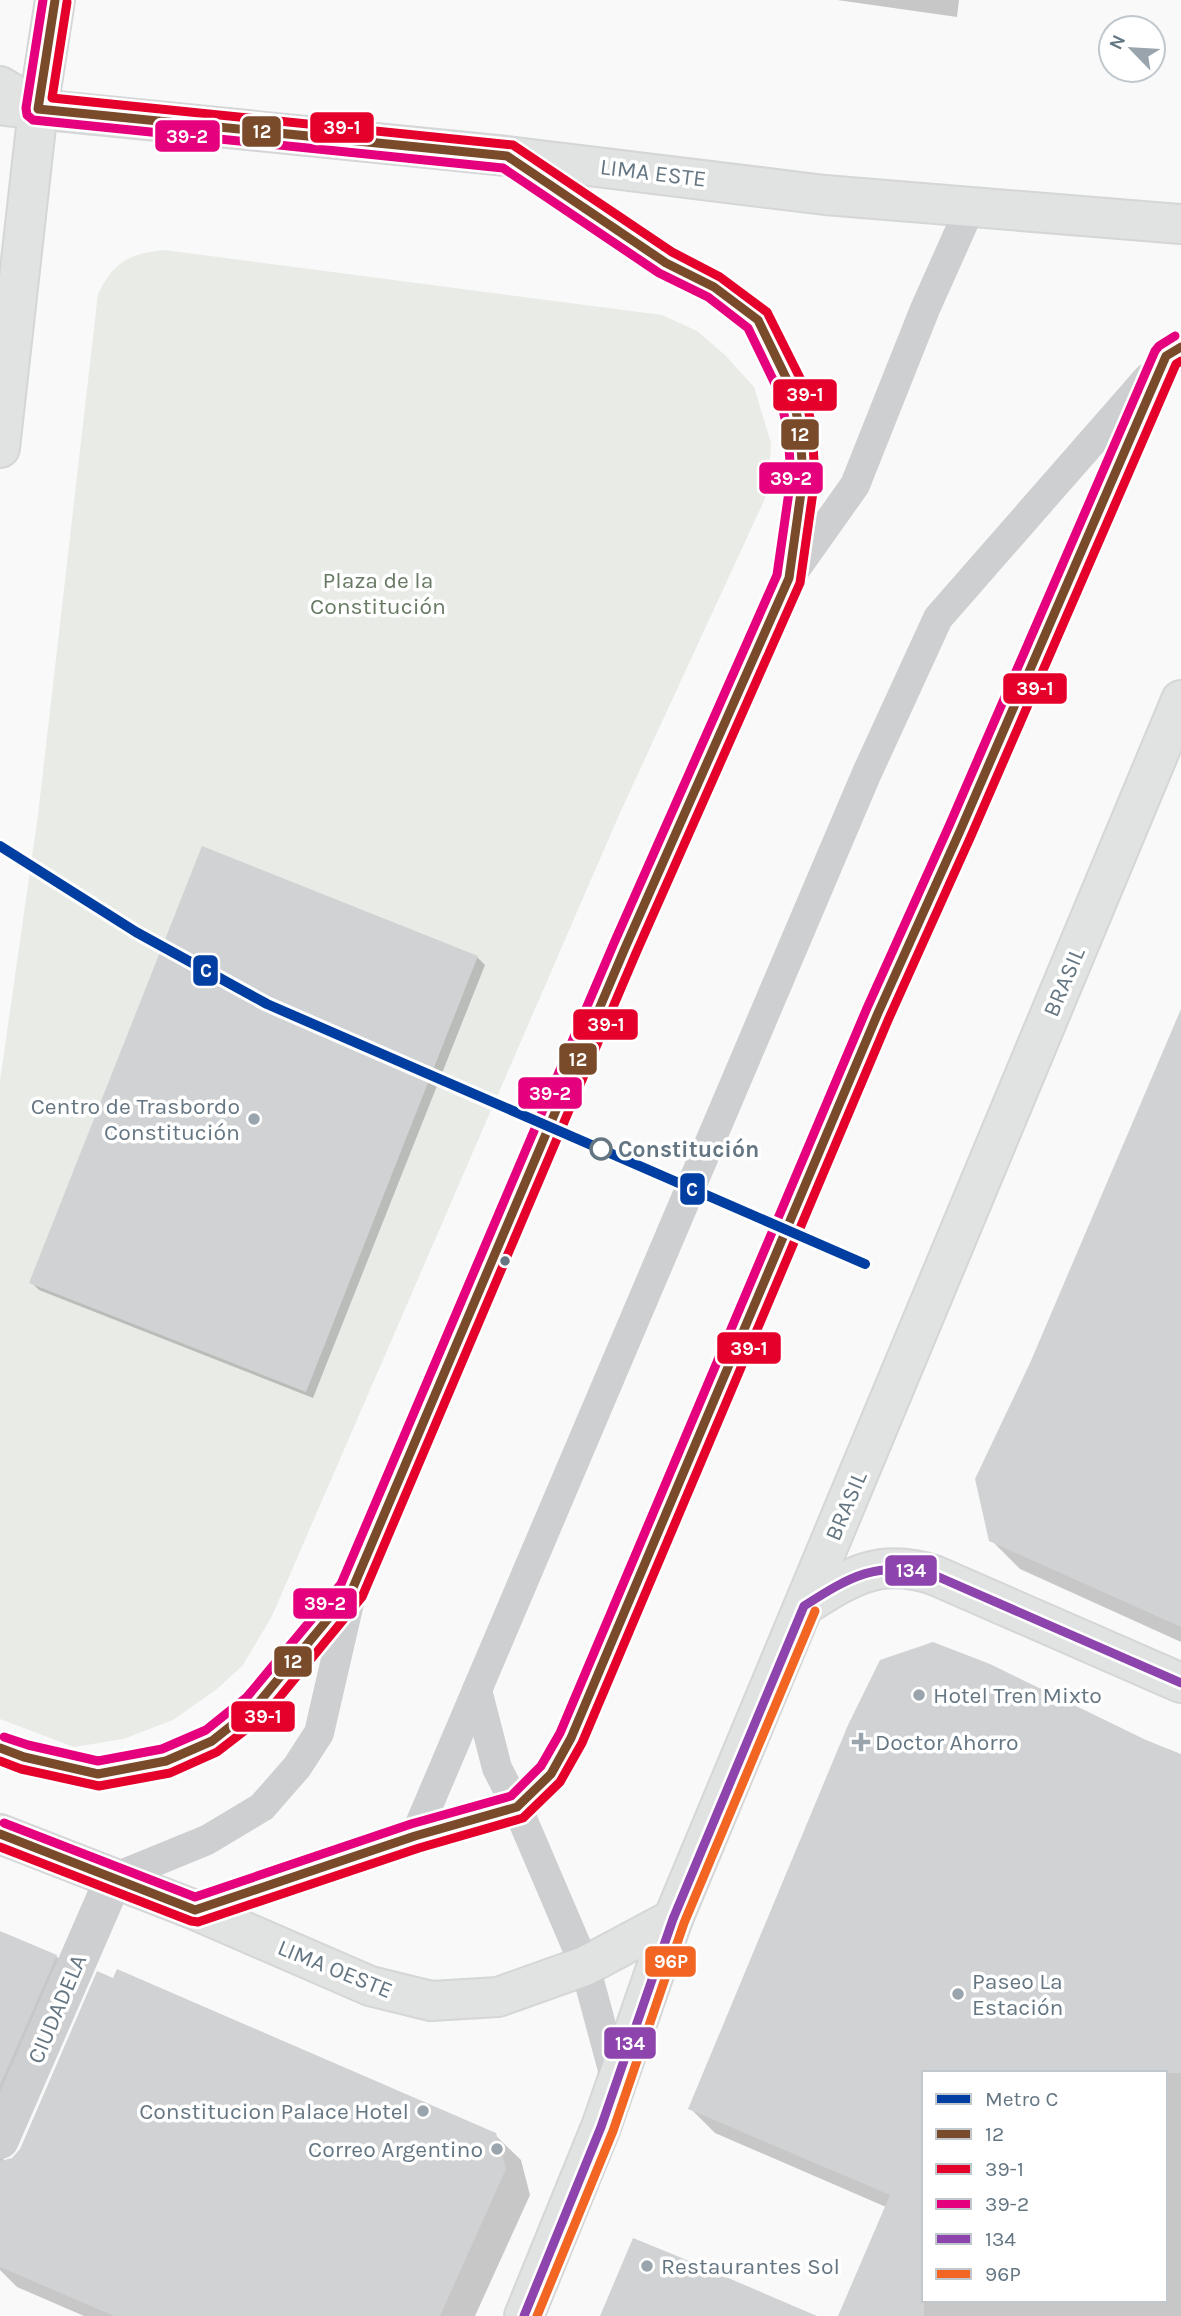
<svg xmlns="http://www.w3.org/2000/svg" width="1181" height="2316" viewBox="0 0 1181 2316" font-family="Karla,sans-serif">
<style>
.green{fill:#e8ebe6}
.shadow{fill:#0003;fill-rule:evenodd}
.building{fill:#d0d2d3}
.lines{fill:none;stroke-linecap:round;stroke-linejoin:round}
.secondary-casing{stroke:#d5d6d7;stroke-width:42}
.highway-casing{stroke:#d5d6d6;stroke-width:42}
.lane{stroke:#cecfd0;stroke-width:30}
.street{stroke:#cecfd0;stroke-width:38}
.secondary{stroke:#e1e2e2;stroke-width:38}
.highway{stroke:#e1e2e2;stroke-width:38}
.bus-1-casing{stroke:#fff;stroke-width:14}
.bus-2-casing{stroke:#fff;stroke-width:14}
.bus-3-casing{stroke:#fff;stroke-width:14}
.bus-4-casing{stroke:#fff;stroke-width:14}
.bus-5-casing{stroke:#fff;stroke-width:14}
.bus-1{stroke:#7a4b2a;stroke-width:9}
.bus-2{stroke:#e4002b;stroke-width:9}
.bus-3{stroke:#e5007d;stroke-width:9}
.bus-4{stroke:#8e44ad;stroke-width:9}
.bus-5{stroke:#f26522;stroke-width:9}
.metro-1-casing{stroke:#fff;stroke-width:16}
.metro-1{stroke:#003ea1;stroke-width:10}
.poi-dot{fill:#99a4ac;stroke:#fff;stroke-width:2.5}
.stop-dot{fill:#fff;stroke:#657683;stroke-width:3.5}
.bus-dot{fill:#657683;stroke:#fff;stroke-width:2.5}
.labels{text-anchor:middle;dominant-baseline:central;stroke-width:7;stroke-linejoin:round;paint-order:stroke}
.street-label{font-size:23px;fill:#657683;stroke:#fff}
.park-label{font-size:23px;fill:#687a64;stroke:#fff}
.poi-label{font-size:23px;fill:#657683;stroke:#fff;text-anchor:start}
.stop-label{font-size:23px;font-weight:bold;fill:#657683;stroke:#fff;text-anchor:start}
.line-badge{stroke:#fff;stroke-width:2.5}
.badge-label{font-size:19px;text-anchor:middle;font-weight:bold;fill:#fff}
</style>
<rect width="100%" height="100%" fill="#f9f9f9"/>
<path class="green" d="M164,250L662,315L697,331L725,355L754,387L771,443L768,492L619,815L272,1616L243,1665L217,1689L173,1720L123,1739L74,1747L0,1719V1081L38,815L98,294C114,262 128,254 164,250Z"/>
<g class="shadow">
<path d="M837,0H959L957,17Z"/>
<path d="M477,957L485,965L313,1398L39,1290L31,1282Z"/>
<path d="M1181,1010V1642L1020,1569L991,1540L1032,1364Z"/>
<path d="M1145,1741L1181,1756V2316H840L886,2207L715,2133L690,2108ZM924,2073H1165V2300H924Z"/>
<path d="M0,1933L56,1956L81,1981L4,2157L3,2163L495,2135L521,2160L530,2195L475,2316H84L17,2287L0,2270Z"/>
</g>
<g class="building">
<path d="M202,846L478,956L306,1392L29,1283Z"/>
<path d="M1181,1009V1627L989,1541L975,1479L1030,1363Z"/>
<path d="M933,1642L990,1664L1146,1740L1181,1754V2073H924V2316H838L890,2195L688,2109L848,1725L880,1660Z"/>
<path d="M0,1931L57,1955L0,2085Z"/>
<path d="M117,1969L496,2133L506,2169L440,2316H114L0,2267V2161L12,2158L20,2149L97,1971L113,1978Z"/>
<path d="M633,2238L677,2256L817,2316H600Z"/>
</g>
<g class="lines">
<g class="secondary-casing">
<g id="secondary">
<path d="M6,106L507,156L825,195L1181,224"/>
<path d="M0,448L38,109L55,0"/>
<path d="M804,1606C849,1577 879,1557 934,1575L1181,1683"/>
<path d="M0,1834L195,1910L370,1986L431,2001L498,1997L585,1966L673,1919"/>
<path d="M524,2316L601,2127L673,1919L1181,700"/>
</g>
</g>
<g class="highway-casing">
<path id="highway" d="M0,86L38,109"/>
</g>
<g class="lane">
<path d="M509,157L666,263L714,287L758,320L791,388L800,430L803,478L790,571"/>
<path d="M477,1690L497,1768L517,1807L585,1966L616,2081"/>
<path d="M0,1748L24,1757L98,1774L166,1761L212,1741L256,1706L347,1595"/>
<path d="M415,1836L866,775L938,618L1148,378"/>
<path d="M114,1878L207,1840L262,1807L297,1767L319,1733L352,1590L440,1386L494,1254L625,948L789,578L855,485L925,309L971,206"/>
<path d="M195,1910L415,1836L517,1807L551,1774L571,1738L878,1013L960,831L1166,356"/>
</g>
<path class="street" d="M0,2140L114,1878"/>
<use href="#secondary" class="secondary"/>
<use href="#highway" class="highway"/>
<g class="bus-1-casing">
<g id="bus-1">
<path d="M0,1748L24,1757L98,1774L166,1761L212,1741L256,1706L352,1590L625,948L789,578L803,478L800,430L791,388L758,320L714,287L666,263L507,156L38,109L55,0"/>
<path d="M0,1834L195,1910L415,1836L517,1807L551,1774L571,1738L878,1013L960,831L1166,356L1181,347"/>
</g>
</g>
<g class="bus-2-casing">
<g id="bus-2">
<path d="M0,1761L21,1769L99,1786L170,1773L217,1752L265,1715L362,1597L636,953L800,583L815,478L812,428L803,384L767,312L720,277L672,252L513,145L52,98L67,2"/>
<path d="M0,1847L191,1921L198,1922L419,1848L523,1818L560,1782L582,1743L889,1018L971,836L1176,364L1181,361"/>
</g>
</g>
<g class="bus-3-casing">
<g id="bus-3">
<path d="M4,1737L28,1745L98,1761L162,1749L206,1730L247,1697L341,1584L614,943L777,575L791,478L788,432L779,392L748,328L708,297L659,273L503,168L33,120L27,115L26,108L43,0"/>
<path d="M4,1823L195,1897L411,1824L511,1796L541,1766L560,1733L867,1008L949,826L1155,351L1159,346L1175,336"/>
</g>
</g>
<g class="bus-4-casing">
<path id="bus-4" d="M524,2316L601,2127L673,1919L804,1606C851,1576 877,1560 934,1575L1181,1683"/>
</g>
<g class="bus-5-casing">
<path id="bus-5" d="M537,2316L613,2131L684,1923L815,1611"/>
</g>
<use href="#bus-1" class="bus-1"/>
<use href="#bus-2" class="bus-2"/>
<use href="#bus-3" class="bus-3"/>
<use href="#bus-4" class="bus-4"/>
<use href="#bus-5" class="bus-5"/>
<g class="metro-1-casing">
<path id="metro-1" d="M0,846L136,932L267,1004L865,1264"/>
</g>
<use href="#metro-1" class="metro-1"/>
</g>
<g class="poi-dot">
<circle cx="254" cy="1119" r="7"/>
<circle cx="919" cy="1695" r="7"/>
<path d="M857.5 1731.5h7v7h7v7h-7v7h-7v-7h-7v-7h7z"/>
<circle cx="958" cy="1994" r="7"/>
<circle cx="423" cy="2111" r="7"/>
<circle cx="497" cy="2149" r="7"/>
<circle cx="647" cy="2266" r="7"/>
</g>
<circle class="stop-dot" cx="601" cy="1149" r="10"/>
<circle class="bus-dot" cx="505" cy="1261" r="6"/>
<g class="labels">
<g class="street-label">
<text transform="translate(653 173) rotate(7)">LIMA ESTE</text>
<text transform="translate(1064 982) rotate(-67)">BRASIL</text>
<text transform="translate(846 1506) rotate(-67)">BRASIL</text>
<text transform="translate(335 1969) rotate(22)">LIMA OESTE</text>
<text transform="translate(57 2009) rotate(-67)">CIUDADELA</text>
</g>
<g class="park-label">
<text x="378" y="580">Plaza de la<tspan x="378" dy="26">Constitución</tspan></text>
</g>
<g class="poi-label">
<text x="240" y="1106" text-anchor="end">Centro de Trasbordo<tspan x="240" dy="26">Constitución</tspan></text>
<text x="933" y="1695">Hotel Tren Mixto</text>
<text x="875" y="1742">Doctor Ahorro</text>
<text x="972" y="1981">Paseo La<tspan x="972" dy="26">Estación</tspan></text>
<text x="409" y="2111" text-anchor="end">Constitucion Palace Hotel</text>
<text x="483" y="2149" text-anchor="end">Correo Argentino</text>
<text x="661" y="2266">Restaurantes Sol</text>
</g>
<g class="stop-label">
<text x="618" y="1149">Constitución</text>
</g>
</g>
<g class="line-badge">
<rect x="309" y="111" width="66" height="33" rx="7" fill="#e4002b"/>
<rect x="241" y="115" width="41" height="33" rx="7" fill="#7a4b2a"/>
<rect x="154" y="119" width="67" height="34" rx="7" fill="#e5007d"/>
<rect x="772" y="378" width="66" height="34" rx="7" fill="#e4002b"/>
<rect x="780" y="418" width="40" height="33" rx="7" fill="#7a4b2a"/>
<rect x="758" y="461" width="66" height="34" rx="7" fill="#e5007d"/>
<rect x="1002" y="672" width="66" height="33" rx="7" fill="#e4002b"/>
<rect x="192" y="954" width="27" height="33" rx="7" fill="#003ea1"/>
<rect x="572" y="1008" width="67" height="33" rx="7" fill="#e4002b"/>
<rect x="558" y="1042" width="40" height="34" rx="7" fill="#7a4b2a"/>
<rect x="517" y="1076" width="66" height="34" rx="7" fill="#e5007d"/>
<rect x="679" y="1172" width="27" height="34" rx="7" fill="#003ea1"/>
<rect x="716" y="1331" width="66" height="34" rx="7" fill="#e4002b"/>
<rect x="884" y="1554" width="54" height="33" rx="7" fill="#8e44ad"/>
<rect x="292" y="1587" width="66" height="33" rx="7" fill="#e5007d"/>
<rect x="273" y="1645" width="40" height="33" rx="7" fill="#7a4b2a"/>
<rect x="230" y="1700" width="66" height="33" rx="7" fill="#e4002b"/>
<rect x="644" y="1945" width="53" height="33" rx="7" fill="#f26522"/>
<rect x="603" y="2026" width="54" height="34" rx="7" fill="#8e44ad"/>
</g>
<g class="badge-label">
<text x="342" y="134">39-1</text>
<text x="262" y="138">12</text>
<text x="187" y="143">39-2</text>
<text x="805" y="401">39-1</text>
<text x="800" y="441">12</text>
<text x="791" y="485">39-2</text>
<text x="1035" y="695">39-1</text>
<text x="206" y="977">C</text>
<text x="606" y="1031">39-1</text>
<text x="578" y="1066">12</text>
<text x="550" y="1100">39-2</text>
<text x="692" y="1196">C</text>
<text x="749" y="1355">39-1</text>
<text x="911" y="1577">134</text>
<text x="325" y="1610">39-2</text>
<text x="293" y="1668">12</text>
<text x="263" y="1723">39-1</text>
<text x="671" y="1968">96P</text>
<text x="630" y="2050">134</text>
</g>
<rect x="922" y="2071" width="245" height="231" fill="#ffffff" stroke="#c1c8cd" stroke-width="2"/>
<rect x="936" y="2094" width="35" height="10" fill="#003ea1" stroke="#c1c8cd" stroke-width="2"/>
<text x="985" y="2106" font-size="21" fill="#657683">Metro C</text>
<rect x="936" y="2129" width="35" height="10" fill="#7a4b2a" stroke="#c1c8cd" stroke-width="2"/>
<text x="985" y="2141" font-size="21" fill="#657683">12</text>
<rect x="936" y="2164" width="35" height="10" fill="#e4002b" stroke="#c1c8cd" stroke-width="2"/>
<text x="985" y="2176" font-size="21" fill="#657683">39-1</text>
<rect x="936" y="2199" width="35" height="10" fill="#e5007d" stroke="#c1c8cd" stroke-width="2"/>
<text x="985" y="2211" font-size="21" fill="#657683">39-2</text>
<rect x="936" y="2234" width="35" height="10" fill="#8e44ad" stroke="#c1c8cd" stroke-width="2"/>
<text x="985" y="2246" font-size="21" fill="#657683">134</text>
<rect x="936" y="2269" width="35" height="10" fill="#f26522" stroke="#c1c8cd" stroke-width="2"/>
<text x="985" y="2281" font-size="21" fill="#657683">96P</text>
<g transform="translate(1132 49) rotate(295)"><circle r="33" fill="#ffffff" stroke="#c1c8cd" stroke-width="2"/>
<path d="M0-5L12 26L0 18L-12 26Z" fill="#99a4ac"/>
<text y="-10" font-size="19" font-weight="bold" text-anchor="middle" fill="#657683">N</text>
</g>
</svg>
